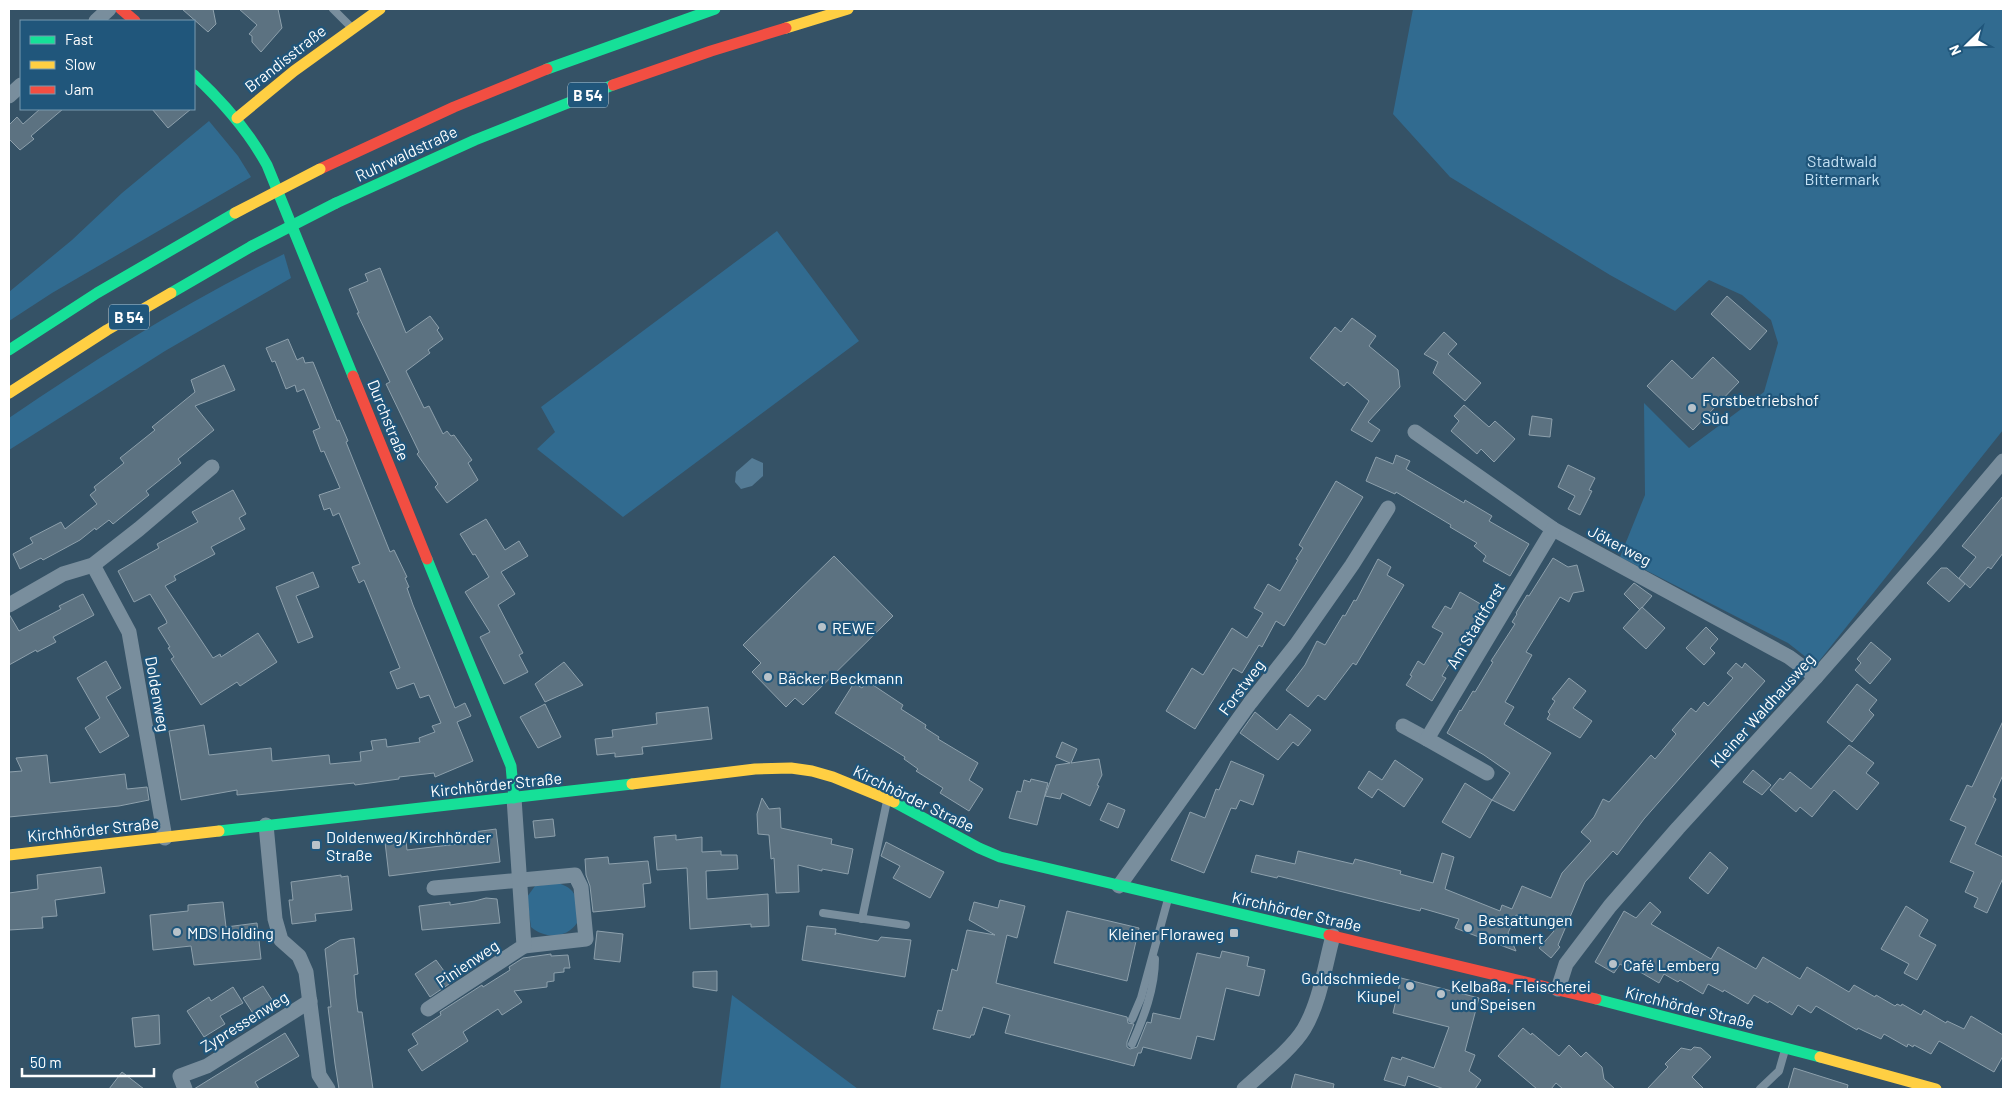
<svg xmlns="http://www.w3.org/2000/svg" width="2012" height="1098" viewBox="0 0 2012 1098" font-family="Barlow,sans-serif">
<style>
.green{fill:#316b90}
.water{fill:#547b95}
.building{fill:#5c7281;stroke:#8da0ac}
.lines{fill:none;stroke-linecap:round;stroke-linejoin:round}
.lane{stroke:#798e9d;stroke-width:8}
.street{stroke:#798e9d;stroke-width:15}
.fast{stroke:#16e098;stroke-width:11}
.slow{stroke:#ffcf43;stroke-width:11}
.jam{stroke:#f24e42;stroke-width:11}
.fast-bridge{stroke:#16e098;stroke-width:11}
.slow-bridge{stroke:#ffcf43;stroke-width:11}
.poi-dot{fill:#b8c2c9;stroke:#20567b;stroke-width:2}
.labels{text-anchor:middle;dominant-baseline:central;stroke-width:4.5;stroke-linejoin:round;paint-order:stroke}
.shield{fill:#20567b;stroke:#bcccd7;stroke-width:1}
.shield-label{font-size:15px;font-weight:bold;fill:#fff}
.street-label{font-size:16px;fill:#fff;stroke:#20567b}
.park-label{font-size:16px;fill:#c5e2f5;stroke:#20567b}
.poi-label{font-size:16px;fill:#fff;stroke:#20567b;text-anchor:start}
</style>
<rect width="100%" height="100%" fill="#355266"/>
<g class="green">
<path d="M1413,9H2003V430L1816,665L1788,643L1620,557L1645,495L1644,403L1689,448L1764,392L1778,343L1771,320L1742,295L1709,280L1675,311L1610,275L1450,177L1393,114Z"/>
<path d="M209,121L238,156L251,177L52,293L9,321V292L72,240L122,193Z"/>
<path d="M777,231L859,341L623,517L537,449L555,432L541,407Z"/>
<path d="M284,254L291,278L165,351L9,450V418C97,358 188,301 284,254Z"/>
<path d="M558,883C581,890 576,903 577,923C566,939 545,939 531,927L527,897L535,886Z"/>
<path d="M732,995L858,1089H720Z"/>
</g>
<path class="water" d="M752,458L763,463V476L752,486L741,489L735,482L736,472Z"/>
<g class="building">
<path d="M182,9H213L216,24L208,32Z"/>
<path d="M239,9H278L282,28L261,52L252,42V36L249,34L257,25Z"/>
<path d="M40,109H63L31,136L34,139L20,150L9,139V125L17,117L23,124Z"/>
<path d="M152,109H191L168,128Z"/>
<path d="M380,268L406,333L430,316L439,328L437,330L443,339L428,350L430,353L406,371L424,408L429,406L443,434L447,431L451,436L454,435L472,460L468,463L478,480L447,503L435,487L438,484L417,454L419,452L386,384L390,382L357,313H359L349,289L368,281L365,274Z"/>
<path d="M1727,296L1767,331L1750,350L1711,314Z"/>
<path d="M1352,318L1376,336L1369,346L1398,370L1400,387L1368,422L1380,430L1372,442L1351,430L1369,401L1347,382L1344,386L1310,358L1335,327L1341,332Z"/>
<path d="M1444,332L1457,344L1448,354L1481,383L1465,401L1433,373L1438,362L1424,354Z"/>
<path d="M288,339L297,360L303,357L305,363L313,362L337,421L339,420L348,441L346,442L390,552L394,550L407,577L405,578L409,587L407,588L413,605L455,708L465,703L471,716L457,722L473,761L435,777L434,773L399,777V779L355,785L354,783L237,795V790L181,800L169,731L204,725L209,755L271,748L272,761L329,755L330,764L361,761L360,752L373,750L371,741L386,739L387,747L420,742L419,738L435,732L432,726L441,723L429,695L420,698L414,683L397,689L390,672L400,668L364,580L359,583L352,567L360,564L339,513L333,516L330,508L324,510L319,495L340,488L324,451L321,452L313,431L320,428L304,389L297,392L295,385L286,389L275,361L272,362L266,348Z"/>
<path d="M1713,357L1739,382L1693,430L1647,386L1672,360L1692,379Z"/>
<path d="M224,365L235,390L195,406L214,430L178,459L181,463L146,491L149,495L113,524L109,520L96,530L95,528L80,540L43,560L41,558L20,569L13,554L33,543L30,538L61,522L65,529L97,504L90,495L96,490L94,487L124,463L120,458L155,430L152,427L195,392L191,380Z"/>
<path d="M1464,405L1489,427L1495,421L1515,439L1494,462L1481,449L1477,454L1451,431L1459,421L1454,416Z"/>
<path d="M1532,416L1552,419L1550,437L1529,435Z"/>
<path d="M1396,455L1410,461L1406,469L1464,503L1465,500L1492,516L1489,521L1529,544L1510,576L1483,561L1486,556L1474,546L1477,543L1450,527L1451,525L1396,492L1395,494L1366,481L1376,457L1393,464Z"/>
<path d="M1568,465L1595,478L1589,490L1592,491L1580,515L1568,509L1575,496L1558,487Z"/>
<path d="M1336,481L1363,497L1284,626L1276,621L1262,647L1259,645L1242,673L1233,668L1195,729L1166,711L1192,668L1203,675L1232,628L1247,638L1263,613L1254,608L1268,584L1280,591L1298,560L1296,559L1303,548L1299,545Z"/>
<path d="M233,490L246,514L239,518L245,529L211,547L215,554L174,576L176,580L165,586L213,658L220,654L221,657L258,633L277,662L240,686L237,682L201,705L171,659L174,657L168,648L170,647L158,628L167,623L166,620L150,594L134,602L118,571L159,548L157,544L198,522L192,512Z"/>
<path d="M2003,496V553L1991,569L1988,567L1970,588L1959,578L1976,557L1962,546Z"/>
<path d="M486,519L505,550L519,541L528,556L501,572L515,594L498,605L523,653L519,655L528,672L504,684L480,637L490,632L465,592L489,577L475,554L473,555L460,534Z"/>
<path d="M834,556L893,616L803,705L795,698L786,707L752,672L761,663L743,645Z"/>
<path d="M1553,558L1568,567L1577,565L1584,591L1573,593L1569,602L1560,597L1526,652L1532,655L1505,702L1514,707L1504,724L1551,753L1514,811L1492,800L1510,773L1484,755L1447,733L1460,710L1461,711L1473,691L1475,692L1493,662L1491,661L1515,624L1512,622L1517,614L1516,613L1527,595L1529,596Z"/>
<path d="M1378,559L1391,567L1387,575L1404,585L1356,665L1353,663L1325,700L1318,695L1308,707L1286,690L1305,665L1317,641L1325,645L1343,615L1345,616L1354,600L1356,601Z"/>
<path d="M1941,568H1947L1965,584L1949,602L1927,583Z"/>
<path d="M313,572L319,587L296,596L313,637L298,643L276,587Z"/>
<path d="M1634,583L1652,596L1640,610L1624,594Z"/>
<path d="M1460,592L1484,606L1442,676L1446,678L1432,701L1406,685L1412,676L1410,675L1418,661L1424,665L1443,633L1432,627L1445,606L1451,609Z"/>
<path d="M83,594L94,615L53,637L56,642L37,652L36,650L9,665V614L19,631L61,609L59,606Z"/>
<path d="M1642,607L1665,628L1646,649L1623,628Z"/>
<path d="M1706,627L1718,639L1710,648L1715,653L1704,665L1686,648Z"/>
<path d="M1871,642L1891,659L1870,684L1855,670L1861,663L1857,659Z"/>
<path d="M106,661L121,688L106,697L129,736L100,753L85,728L100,718L77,678Z"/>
<path d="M564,662L583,685L545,702L535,684Z"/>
<path d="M1736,663L1742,668L1745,663L1765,681L1644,819L1617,855L1613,851L1585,882L1558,945L1560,947L1551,958L1539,948L1554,931L1516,915L1508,933L1516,951L1455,928L1459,919L1421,908L1420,911L1278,876L1277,878L1251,872L1256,855L1295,864L1298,851L1353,864L1355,859L1401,871L1400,874L1433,883L1442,853L1454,857L1445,889L1500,911L1502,905L1512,909L1522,886L1551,898L1562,873L1591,841L1581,832L1594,817L1603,799L1609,802L1651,755L1655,759L1676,734L1672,730L1691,708L1696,712L1704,702L1708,706L1733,678L1727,673Z"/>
<path d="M1569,678L1586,691L1573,708L1592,721L1580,738L1547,719L1550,714L1548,712L1555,701L1552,699Z"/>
<path d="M867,681L903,705L901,709L926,725L925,728L939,737L938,739L978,763L969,780L983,789L969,811L940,793L943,788L916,771L918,769L904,759L905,757L835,713L854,683L862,688Z"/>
<path d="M1857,684L1877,700L1869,710L1874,715L1852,742L1827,722Z"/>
<path d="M545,704L561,737L538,748L520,717Z"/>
<path d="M708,707L712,739L642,747L643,754L615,757V753L597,755L595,739L613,737L612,730L657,724L656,713Z"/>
<path d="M1255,712L1277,730L1290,714L1311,730L1298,746L1293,742L1278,760L1240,733Z"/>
<path d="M2003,721V775L1993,797L1996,799L1975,844L2003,857V878L1987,913L1974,907L1978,898L1965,892L1974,872L1950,862L1966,827L1950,820L1967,785L1972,787Z"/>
<path d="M1062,742L1077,749L1071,763L1099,759L1102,775L1097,785L1099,786L1090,806L1062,793L1060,799L1045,796L1056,765L1070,763L1056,757Z"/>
<path d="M1849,745L1874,763L1866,773L1879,783L1857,810L1834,790L1812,817L1800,807L1796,812L1770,790L1780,778L1783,780L1790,772L1811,789Z"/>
<path d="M47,755L50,783L125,774L127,789L147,787L149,800L119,806L9,817V772L22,771L16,758Z"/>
<path d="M1395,760L1423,779L1404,807L1378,789L1372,798L1358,788L1369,771L1382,780Z"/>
<path d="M1231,761L1264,775L1253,805L1240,800L1236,809L1231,808L1204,873L1171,860L1190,812L1205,818L1216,789L1219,790Z"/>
<path d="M1753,770L1771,785L1762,795L1743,782Z"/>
<path d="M1031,779L1048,783L1037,825L1009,818L1017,791L1021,792L1024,780L1030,782Z"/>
<path d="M1465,783L1492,800L1470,838L1442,822Z"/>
<path d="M762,798L769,809L780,808L781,828L832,839L831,844L853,849L848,874L822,869V871L798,865L799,892L776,893L774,858L771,859L769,835L758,834L757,814Z"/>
<path d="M1108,803L1125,810L1118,828L1100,820Z"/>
<path d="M553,819L555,836L535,838L533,821Z"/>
<path d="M496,829L500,862L389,876L385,842L406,840L407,850L475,842L474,832Z"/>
<path d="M676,835V840L702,837V852L721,851V855H737L738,869L706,871L707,899L768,894L769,926L751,927V924L690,929L687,868L657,870L654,837Z"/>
<path d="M886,842L944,872L930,898L893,878L900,866L881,856Z"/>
<path d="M1710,852L1728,868L1708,894L1689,878Z"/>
<path d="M608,857L609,864L648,861L651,883L643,884L645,907L593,912L590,886L586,875L585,859Z"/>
<path d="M101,867L105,893L55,900L57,916L42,917L43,928L9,930V893L38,889L37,875Z"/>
<path d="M341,875V877L348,876L352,910L315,914L316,921L292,924L289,900H293L291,882Z"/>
<path d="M486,898L497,899L500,923L422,930L419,906L450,902V905L475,901Z"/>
<path d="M1000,900L1025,906L1017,938L1007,935L996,983L1127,1017L1128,1023L1134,1024L1127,1042V1047L1130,1049L1137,1047L1147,1022L1151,1023L1153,1013L1180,1019L1197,953L1220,958L1222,951L1249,957L1247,966L1265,970L1259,996L1226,988L1214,1040L1197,1036L1191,1059L1143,1047L1141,1053H1138L1134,1066L1005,1033L1010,1015L983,1007L974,1035H971L970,1038L933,1029L938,1010L942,1011L952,969L957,971L967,930L995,935L969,920L974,902L998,908Z"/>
<path d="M223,902L226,927L257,923L261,959L194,965L191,946L153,950L150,915L188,911V905Z"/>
<path d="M1650,902L1661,912L1651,924L1711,959L1718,947L1756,969L1763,957L1800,979L1807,967L1849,992L1854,985L1875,997L1876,995L1895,1006L1897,1004L1901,1006L1902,1004L1921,1015L1924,1010L1946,1023L1947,1021L1964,1029L1971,1016L2003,1035V1056L1994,1072L1939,1041L1931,1054L1914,1045L1913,1047L1908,1044L1907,1047L1884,1034L1881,1039L1864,1031L1858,1028L1857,1030L1816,1006L1811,1013L1798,1005L1792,1015L1769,1001L1768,1003L1754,995L1748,1004L1724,990L1723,992L1708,984L1703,994L1680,980L1678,982L1664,974L1659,983L1635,969L1634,972L1620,964L1614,973L1595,962L1624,911L1636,918Z"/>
<path d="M1906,906L1928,920L1919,936L1936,945L1917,980L1904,973L1909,964L1881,949Z"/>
<path d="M1067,911L1139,928L1127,981L1054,963Z"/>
<path d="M807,926L836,929L835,935L836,933L878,941L881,937L911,940L905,977L802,960Z"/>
<path d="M597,931L623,934L620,962L594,959Z"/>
<path d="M354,938L358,974L354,975L356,998L358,1012H362L373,1089H339L335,1064L328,1007H331L325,949L340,940Z"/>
<path d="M551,954V956L568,955L570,968H564V972L554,973V981L547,982V987L514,991L522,1002L502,1015L498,1009L463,1032L468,1041L422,1071L408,1050L418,1044L412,1034L441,1015L440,1012L482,985L483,987L510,970L509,967L523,958Z"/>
<path d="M436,960L452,982L430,997L415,974Z"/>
<path d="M717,971V991L693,987V972Z"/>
<path d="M1401,978L1479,998L1465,1051L1475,1055L1469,1071L1481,1080L1475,1089H1444L1408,1076L1405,1086L1384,1080L1392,1057L1401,1060L1402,1057L1434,1068L1449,1027L1393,1013Z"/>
<path d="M263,986L276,1006L256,1018L243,998Z"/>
<path d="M233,987L243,1003L220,1016L225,1024L204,1037L187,1011L209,997L211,1001Z"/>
<path d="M159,1015L160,1044L135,1047L132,1018Z"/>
<path d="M1523,1028L1531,1035L1532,1033L1559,1056L1569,1045L1581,1057L1586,1052L1602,1067L1604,1079L1615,1089H1563L1556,1083L1551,1089H1537L1498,1056Z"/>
<path d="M285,1033L299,1056L255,1082L259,1089H194Z"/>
<path d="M1694,1047L1701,1048L1711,1057L1692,1077L1704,1089H1647L1668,1067L1665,1064L1681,1048L1691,1050Z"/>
<path d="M1794,1068L1848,1085L1847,1089H1788Z"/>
<path d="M122,1072L144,1089H109Z"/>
<path d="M1295,1074L1334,1084L1333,1089H1291Z"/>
</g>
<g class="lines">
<g class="lane">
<path d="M333,9L352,28"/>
<path d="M823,913L906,925"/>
<path d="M862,919L887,801"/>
<path d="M1132,1019L1141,998L1168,899"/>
<path d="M1132,1044C1144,1017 1155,988 1155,959"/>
<path d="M1760,1089L1779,1071L1785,1050"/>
</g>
<g class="street">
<path d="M96,21L109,9"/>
<path d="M9,96L21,85"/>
<path d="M1415,432L1553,529L1789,657L1816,677"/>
<path d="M93,565L129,632L165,838"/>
<path d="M9,605L63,574L93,565L139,529L212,467"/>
<path d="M1403,726L1427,739"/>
<path d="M1487,773L1427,739L1553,529"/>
<path d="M266,825L275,919L281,940L299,956L306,972L319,1075L328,1089"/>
<path d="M1119,886L1250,703L1296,645L1352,565L1388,508"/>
<path d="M434,888L575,875L581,887L586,939L524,946"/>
<path d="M1558,989L1566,964L1610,906L1678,828L1816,677L1932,545L2003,461"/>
<path d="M428,1009L524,946L514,798"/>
<path d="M185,1089L180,1076L207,1066L310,1001"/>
<path d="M1244,1089C1261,1073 1292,1049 1304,1029C1320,1002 1325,965 1333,936"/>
</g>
<g class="fast">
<path d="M547,69L715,9"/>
<path d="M194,75C223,102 248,130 267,165L353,376"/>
<path d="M336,203L475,140L613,85"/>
<path d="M171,293L252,246"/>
<path d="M9,350L97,293L235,213"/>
<path d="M427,559L511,766L514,798"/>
<path d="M894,802L979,848L1000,857L1329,935"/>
<path d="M219,831L632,784"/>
<path d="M1596,999L1820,1057"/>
</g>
<g class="slow">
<path d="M786,28L848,9"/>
<path d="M237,118L294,71L380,9"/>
<path d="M9,393L107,330L171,293"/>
<path d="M632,784L755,769L791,768L812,771L833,777L894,802"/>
<path d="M9,855L219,831"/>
<path d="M1820,1057L1936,1089"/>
</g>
<g class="jam">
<path d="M121,9L135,21"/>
<path d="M613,85L711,51L786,28"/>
<path d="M320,169L454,107L547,69"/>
<path d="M353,376L427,559"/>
<path d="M1329,935L1596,999"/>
</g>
<path class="fast-bridge" d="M252,246L336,203"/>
<path class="slow-bridge" d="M235,213L320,169"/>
</g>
<g class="poi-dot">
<circle cx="1692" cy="408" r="5"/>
<circle cx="822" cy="627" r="5"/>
<circle cx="768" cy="677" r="5"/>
<rect x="311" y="840" width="10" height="10" rx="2.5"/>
<circle cx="1468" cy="928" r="5"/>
<circle cx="177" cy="932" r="5"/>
<rect x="1229" y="928" width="10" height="10" rx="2.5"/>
<circle cx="1613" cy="964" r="5"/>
<circle cx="1410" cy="986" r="5"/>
<circle cx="1441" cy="994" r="5"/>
</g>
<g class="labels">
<g class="shield">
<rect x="568" y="82.5" width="40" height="25" rx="4"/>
<rect x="109" y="304.5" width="40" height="25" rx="4"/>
</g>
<g class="shield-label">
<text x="588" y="95">B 54</text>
<text x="129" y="317">B 54</text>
</g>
<g class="street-label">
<text transform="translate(285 58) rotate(-38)">Brandisstraße</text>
<text transform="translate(406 153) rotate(-25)">Ruhrwaldstraße</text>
<text transform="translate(389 420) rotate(68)">Durchstraße</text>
<text transform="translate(1620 545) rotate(28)">Jökerweg</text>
<text transform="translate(1475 625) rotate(-59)">Am Stadtforst</text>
<text transform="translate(1241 687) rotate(-53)">Forstweg</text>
<text transform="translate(158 694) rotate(80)">Doldenweg</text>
<text transform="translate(1762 710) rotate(-48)">Kleiner Waldhausweg</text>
<text transform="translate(496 784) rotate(-6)">Kirchhörder Straße</text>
<text transform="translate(914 798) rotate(26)">Kirchhörder Straße</text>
<text transform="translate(93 829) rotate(-6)">Kirchhörder Straße</text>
<text transform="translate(1297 911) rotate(13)">Kirchhörder Straße</text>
<text transform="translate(467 963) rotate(-34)">Pinienweg</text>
<text transform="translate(1690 1007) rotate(14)">Kirchhörder Straße</text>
<text transform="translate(244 1021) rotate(-32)">Zypressenweg</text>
</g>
<g class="park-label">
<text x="1842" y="160">Stadtwald<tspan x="1842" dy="18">Bittermark</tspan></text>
</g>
<g class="poi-label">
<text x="1702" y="399">Forstbetriebshof<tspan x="1702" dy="18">Süd</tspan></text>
<text x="832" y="627">REWE</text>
<text x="778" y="677">Bäcker Beckmann</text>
<text x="326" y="836">Doldenweg/Kirchhörder<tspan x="326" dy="18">Straße</tspan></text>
<text x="1478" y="919">Bestattungen<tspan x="1478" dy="18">Bommert</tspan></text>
<text x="187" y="932">MDS Holding</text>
<text x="1224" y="933" text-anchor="end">Kleiner Floraweg</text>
<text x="1623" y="964">Café Lemberg</text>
<text x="1400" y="977" text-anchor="end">Goldschmiede<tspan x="1400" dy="18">Kiupel</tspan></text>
<text x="1451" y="985">Kelbaßa, Fleischerei<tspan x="1451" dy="18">und Speisen</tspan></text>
</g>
</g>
<rect width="2012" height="1098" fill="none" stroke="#ffffff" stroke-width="20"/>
<rect x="20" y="20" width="175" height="90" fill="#20567b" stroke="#799ab0"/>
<rect x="30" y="36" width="25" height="8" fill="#16e098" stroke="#799ab0"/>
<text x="65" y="45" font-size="15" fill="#ffffff">Fast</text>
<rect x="30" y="61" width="25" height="8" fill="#ffcf43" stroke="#799ab0"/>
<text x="65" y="70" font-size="15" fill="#ffffff">Slow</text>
<rect x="30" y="86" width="25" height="8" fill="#f24e42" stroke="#799ab0"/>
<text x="65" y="95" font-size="15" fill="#ffffff">Jam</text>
<g transform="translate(1967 45) rotate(247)" stroke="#20567b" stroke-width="4" paint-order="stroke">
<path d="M0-4L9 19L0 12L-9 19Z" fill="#ffffff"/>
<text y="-8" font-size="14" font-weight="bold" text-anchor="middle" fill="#ffffff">N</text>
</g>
<path d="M22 1068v8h132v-8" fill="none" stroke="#ffffff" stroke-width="2.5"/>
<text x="30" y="1068" font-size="15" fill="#ffffff" stroke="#20567b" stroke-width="4" paint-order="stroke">50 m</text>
</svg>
